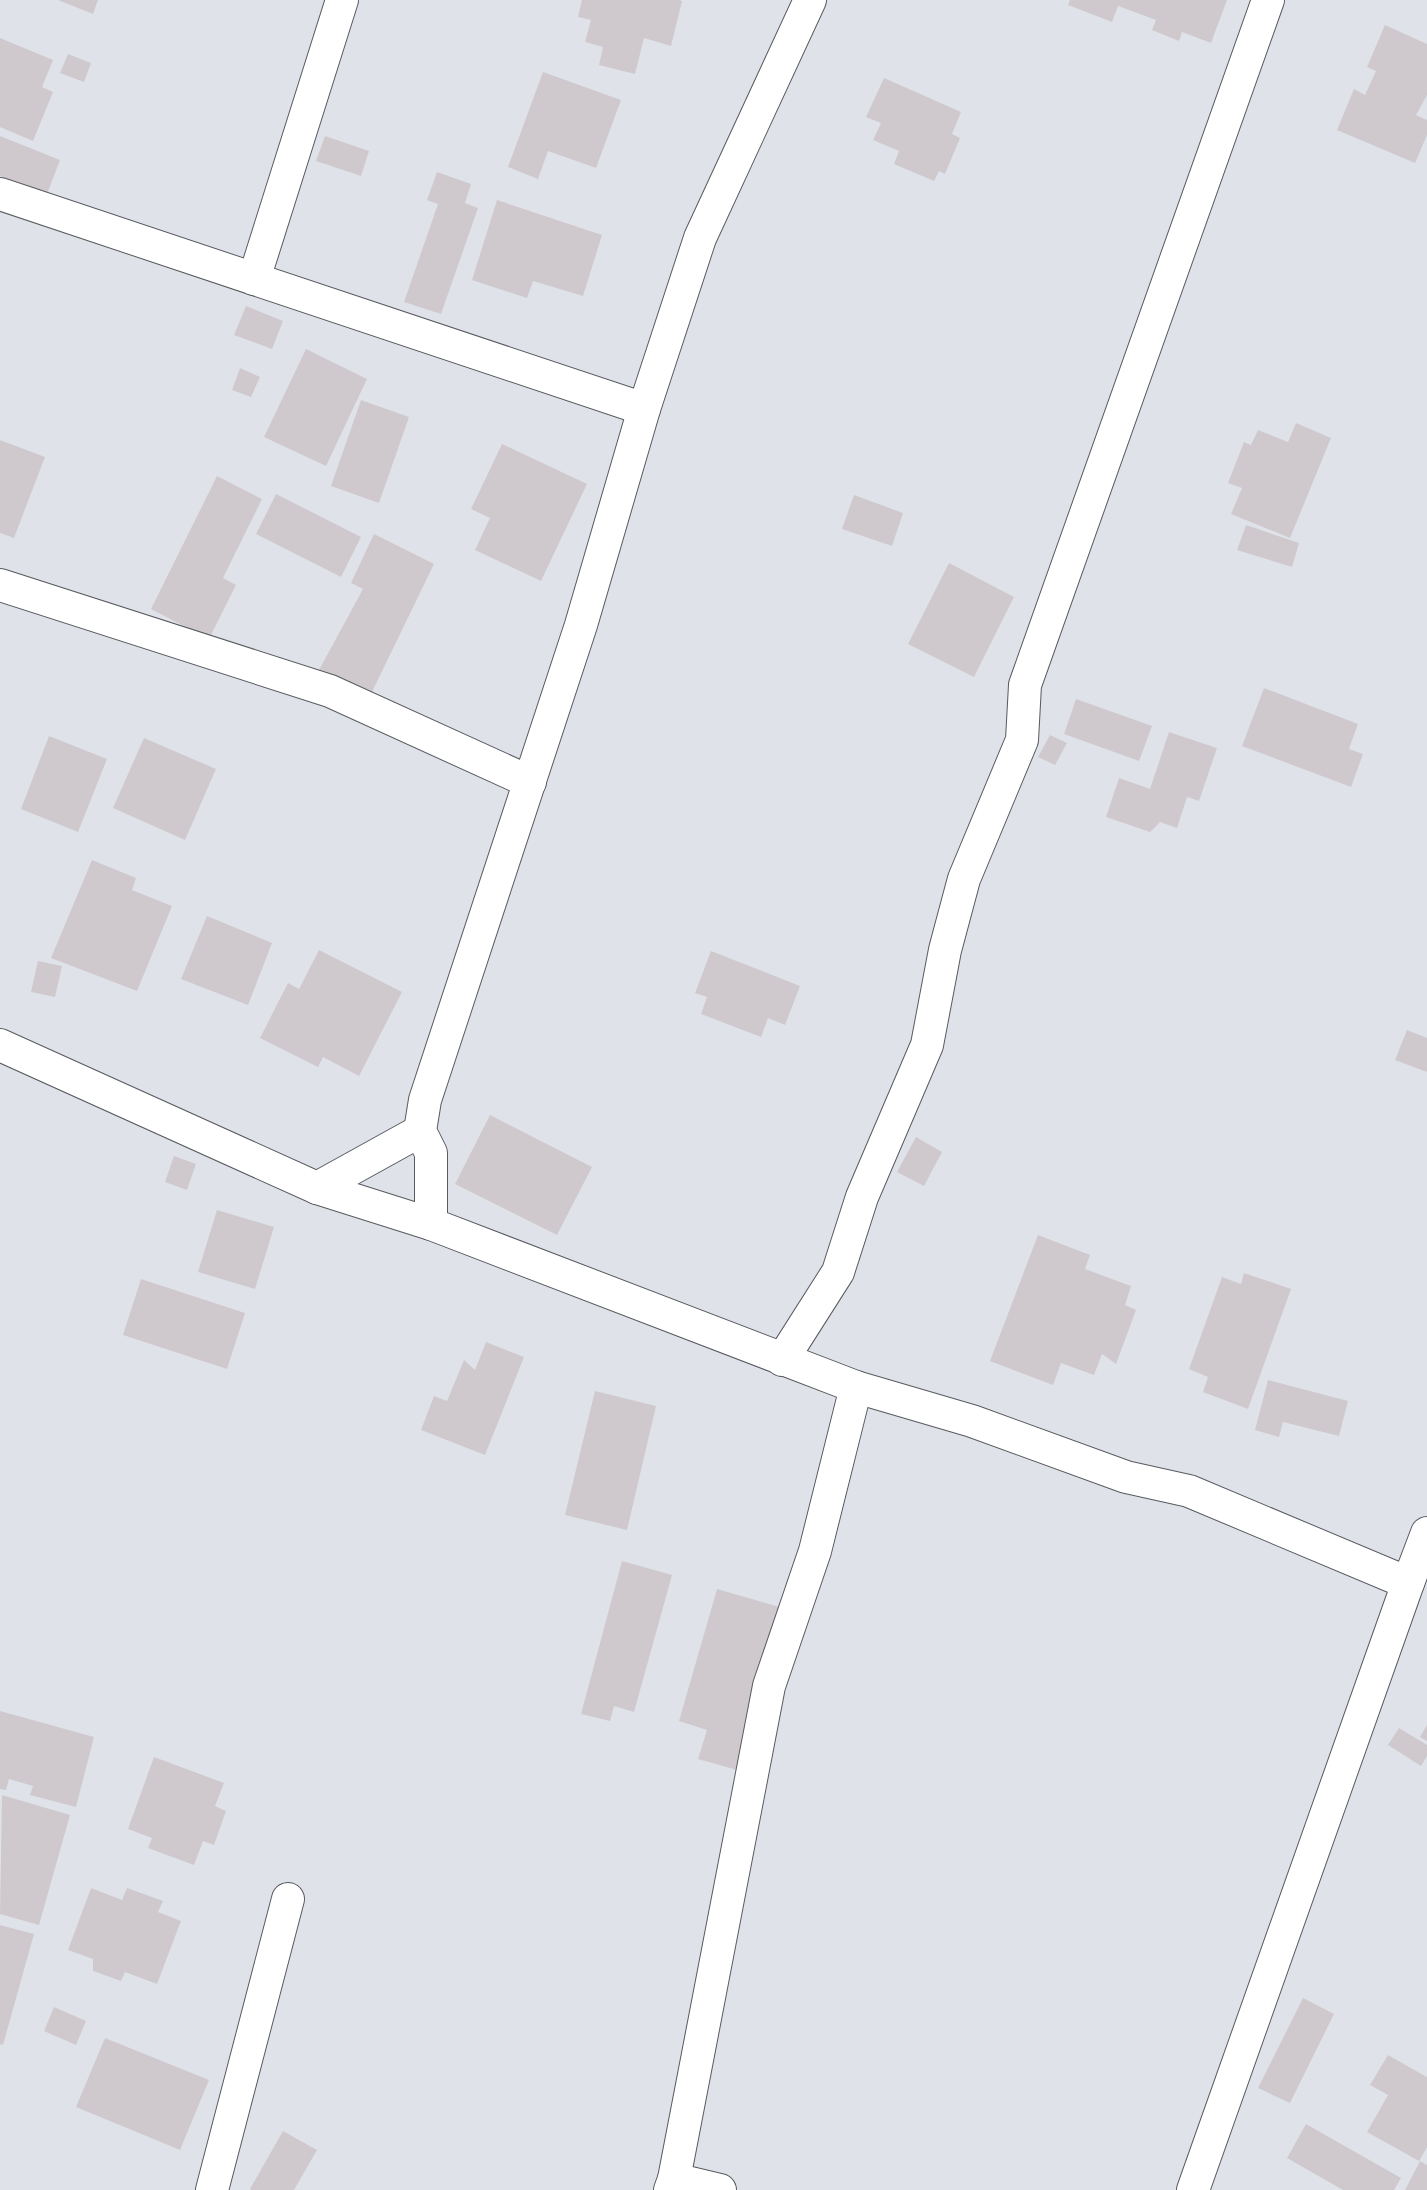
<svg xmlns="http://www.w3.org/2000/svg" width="1427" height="2190" viewBox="0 0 1427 2190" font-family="Raleway,sans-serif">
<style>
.building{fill:#cfc9ce}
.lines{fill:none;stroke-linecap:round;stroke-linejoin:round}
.minor-casing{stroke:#575a5f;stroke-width:34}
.minor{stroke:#fff;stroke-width:32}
</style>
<rect width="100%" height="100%" fill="#dfe3e9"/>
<g class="building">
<path d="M58,0H98L93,14Z"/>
<path d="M582,0H679L682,1L671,46L644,38L635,74L599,65L603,47L585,42L591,20L578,17Z"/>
<path d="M1070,0H1227L1211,43L1182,32L1179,41L1152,30L1156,20L1118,6L1112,22L1068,5Z"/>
<path d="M1385,25L1427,44V95L1416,115L1427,120V135L1415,163L1337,130L1354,89L1365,95L1376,71L1367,67Z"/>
<path d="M0,38L53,60L42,87L53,92L33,141L0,127Z"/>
<path d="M68,54L91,63L84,82L60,73Z"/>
<path d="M543,72L621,100L596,168L548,151L538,179L508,167Z"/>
<path d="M884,78L961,112L952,134L960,138L945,174L939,171L934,181L894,164L899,151L873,140L881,123L866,117Z"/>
<path d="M0,136L60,160L47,194L0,176Z"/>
<path d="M325,136L369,151L361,176L316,161Z"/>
<path d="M437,172L471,184L465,203L478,208L441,314L404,302L438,204L427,200Z"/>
<path d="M497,200L602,235L583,296L533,281L527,298L472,280Z"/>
<path d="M246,306L283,321L272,349L234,335Z"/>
<path d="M306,349L367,379L326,466L264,437Z"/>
<path d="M240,368L260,377L251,397L232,390Z"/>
<path d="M361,400L409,417L379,503L331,486Z"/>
<path d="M1296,423L1331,438L1290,538L1231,514L1242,488L1228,483L1244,442L1251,445L1258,430L1288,442Z"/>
<path d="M0,440L45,457L14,538L0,533Z"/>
<path d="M502,444L587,484L541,581L475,550L490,518L471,509Z"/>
<path d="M217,476L262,499L223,578L236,585L209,639L151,609Z"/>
<path d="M276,494L361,537L341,577L256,534Z"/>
<path d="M854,495L903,513L892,546L842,529Z"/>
<path d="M1246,525L1299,543L1292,567L1237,550Z"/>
<path d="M374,534L434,564L370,696L319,670L363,589L351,583Z"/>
<path d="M949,563L1014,597L974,677L908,644Z"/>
<path d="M1264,688L1358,724L1349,749L1363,754L1351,787L1242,746Z"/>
<path d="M1076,699L1152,726L1139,761L1064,734Z"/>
<path d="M1169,732L1217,748L1199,801L1187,797L1177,828L1160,822L1150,832L1106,817L1119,778L1150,789Z"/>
<path d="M1050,735L1067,743L1055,765L1038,757Z"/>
<path d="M49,736L107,759L78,832L21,809Z"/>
<path d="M144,738L216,769L185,840L113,808Z"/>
<path d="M92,860L136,878L132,890L172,906L137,991L51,958Z"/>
<path d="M207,916L272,943L248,1005L181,979Z"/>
<path d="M319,950L402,992L359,1076L323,1057L318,1067L260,1038L288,983L299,989Z"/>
<path d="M711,951L800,986L785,1025L768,1018L761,1037L701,1014L707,997L695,993Z"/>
<path d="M38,961L62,966L55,997L31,992Z"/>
<path d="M1407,1030L1427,1038V1072L1395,1060Z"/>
<path d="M490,1115L592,1167L557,1235L455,1184Z"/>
<path d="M916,1137L942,1152L924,1186L897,1172Z"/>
<path d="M174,1156L196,1164L187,1190L165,1182Z"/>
<path d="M217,1210L274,1227L255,1289L198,1272Z"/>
<path d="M1038,1235L1090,1255L1085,1269L1131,1286L1125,1305L1136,1310L1116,1364L1102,1354L1094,1375L1061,1363L1053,1385L990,1361Z"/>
<path d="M1244,1273L1291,1289L1248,1409L1203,1392L1208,1377L1189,1369L1222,1277L1241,1284Z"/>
<path d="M141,1279L245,1313L227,1369L123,1335Z"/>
<path d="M486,1342L524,1357L485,1455L421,1430L434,1396L447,1401L464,1360L475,1370Z"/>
<path d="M1268,1380L1348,1401L1339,1436L1283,1422L1279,1437L1255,1430Z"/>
<path d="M595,1391L656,1406L627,1530L565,1515Z"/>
<path d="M622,1561L672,1575L634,1712L614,1706L610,1721L581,1714Z"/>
<path d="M717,1589L783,1608L737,1770L698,1759L707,1730L679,1721Z"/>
<path d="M0,1711L94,1737L76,1807L30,1795L33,1786L9,1779L6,1790L0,1789Z"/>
<path d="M1427,1725V1741L1420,1737Z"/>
<path d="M1399,1728L1427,1745V1756L1421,1766L1388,1745Z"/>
<path d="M154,1757L224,1783L215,1806L226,1811L214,1845L203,1841L194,1865L148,1848L152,1838L128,1829Z"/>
<path d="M2,1795L70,1815L39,1925L0,1914Z"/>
<path d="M91,1888L122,1900L127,1888L163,1901L158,1912L181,1921L157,1984L125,1972L121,1981L93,1971V1959L68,1950Z"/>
<path d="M0,1925L34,1934L3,2045L0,2044Z"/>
<path d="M1303,1998L1334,2014L1290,2103L1258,2088Z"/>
<path d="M54,2007L86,2021L76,2045L44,2031Z"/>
<path d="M105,2038L209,2080L180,2150L76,2107Z"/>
<path d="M1388,2055L1427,2077V2147L1419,2161L1367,2132L1388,2095L1370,2085Z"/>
<path d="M1306,2124L1401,2178L1394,2190H1343L1287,2158Z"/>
<path d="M283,2131L317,2150L294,2190H252L250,2189Z"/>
<path d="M1420,2161L1427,2165V2190H1405Z"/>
</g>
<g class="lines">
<g class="minor-casing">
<g id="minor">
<path d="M0,194L644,409"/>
<path d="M254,279L342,0"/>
<path d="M0,585L330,691L530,782"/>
<path d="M0,1045L317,1188L431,1224L856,1387L972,1421L1126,1477L1189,1491L1408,1583L1193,2190"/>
<path d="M317,1188L420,1131"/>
<path d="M431,1224V1153L420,1131L425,1100L581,625L644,409L700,238L810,0"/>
<path d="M782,1360L838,1272L862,1197L927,1045L945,950L964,879L1022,740L1025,685L1268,0"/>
<path d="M1408,1583L1427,1533"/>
<path d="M674,2179L769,1686L815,1551L856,1387"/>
<path d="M212,2190L288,1899"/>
<path d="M670,2190L674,2179L720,2190"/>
</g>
</g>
<use href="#minor" class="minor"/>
</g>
</svg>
